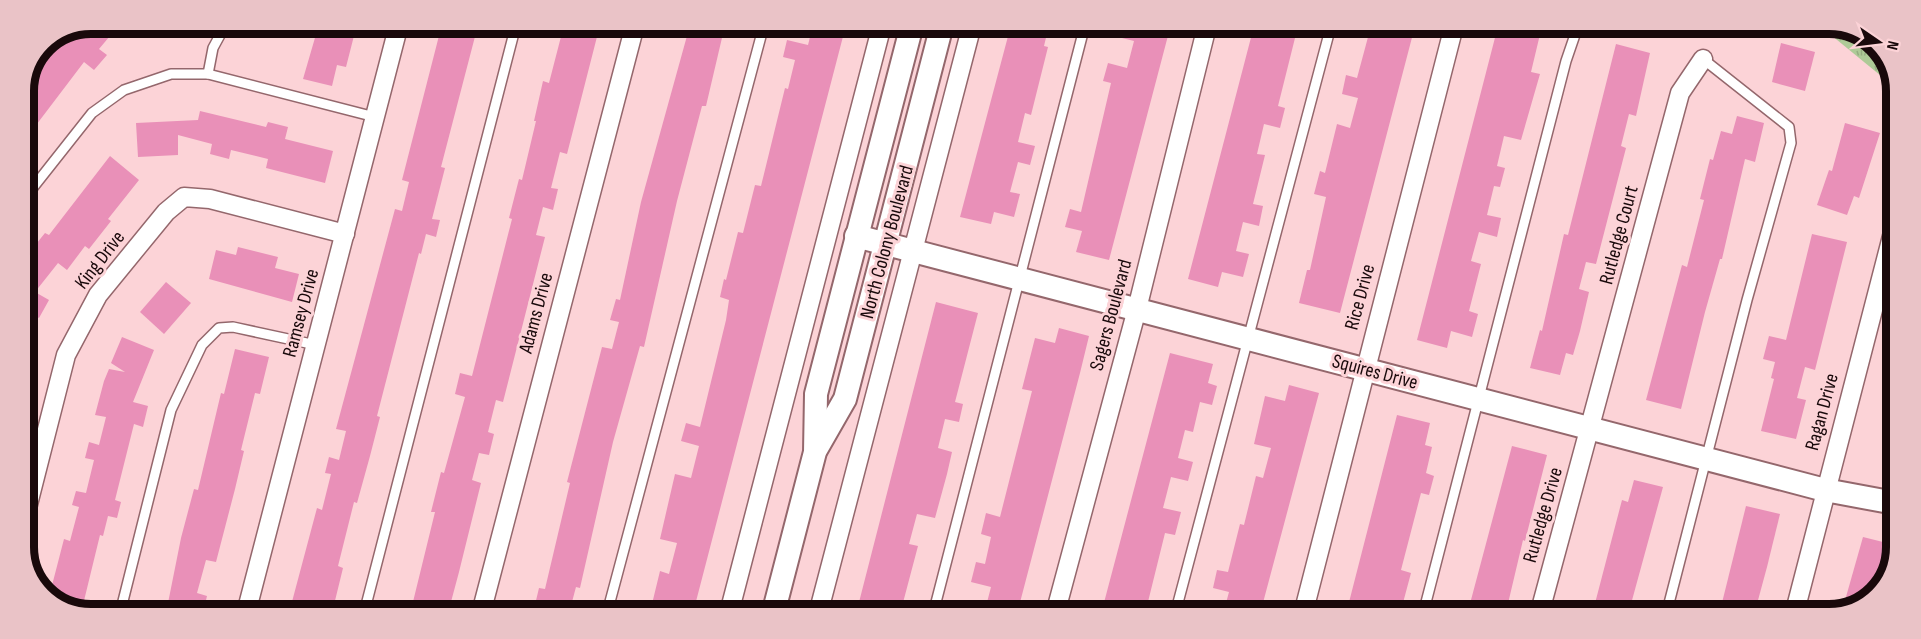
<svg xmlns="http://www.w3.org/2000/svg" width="1921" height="639" viewBox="0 0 1921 639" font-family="'Sofia Sans Condensed',sans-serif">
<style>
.grass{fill:url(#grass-tufts)}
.building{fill:#e990b8}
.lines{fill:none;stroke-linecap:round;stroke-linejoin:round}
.service-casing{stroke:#94676c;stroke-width:12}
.minor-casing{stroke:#94676c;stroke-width:21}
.tertiary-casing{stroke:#94676c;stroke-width:26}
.service{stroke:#fff;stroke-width:9}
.minor{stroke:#fff;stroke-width:18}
.tertiary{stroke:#fff;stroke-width:22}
.labels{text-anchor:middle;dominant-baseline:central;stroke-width:6;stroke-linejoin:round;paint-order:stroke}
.street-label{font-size:20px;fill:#19090b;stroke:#fcd3d7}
.rim{fill:none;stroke:#19090b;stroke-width:8}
</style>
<defs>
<pattern id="grass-tufts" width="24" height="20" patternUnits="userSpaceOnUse" patternTransform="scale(1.5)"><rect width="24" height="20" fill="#aeca97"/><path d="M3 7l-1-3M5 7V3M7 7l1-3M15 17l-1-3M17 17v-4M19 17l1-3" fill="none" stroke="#95ac81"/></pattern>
</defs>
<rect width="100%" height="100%" fill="#fcd3d7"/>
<path class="grass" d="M1820,26H1847L1883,50L1897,89Z"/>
<g class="building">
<path d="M92,24H120L99,49L107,55L94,70L84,62L24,141V91L29,80L58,38Z"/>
<path d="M319,24H357L346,67L337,65L332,86L303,79Z"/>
<path d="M442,24L478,25L441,167L445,168L432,219L440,220L436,237L426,234L421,254L419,253L377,416L380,417L370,456L357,503L354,502L338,566L343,568L332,613H289L317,508L322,510L331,474L325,473L329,457L339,460L346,431L336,429L395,209L402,211L409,182L402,180Z"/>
<path d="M564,25H600L567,154L560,152L551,188L558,189L553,210L543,207L536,235L545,237L503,402L496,400L488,432L494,434L489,455L479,453L472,480L481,483L459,572L448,613L411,610L435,512H431L441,472L444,473L465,397L455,394L460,373L472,376L512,219L509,218L519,179L522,180L536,121H534L543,81L549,83Z"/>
<path d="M690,25H725L706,106H702L677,201L644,347L640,346L613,442L580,588L576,587L569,613H533L539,588L545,589L570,483L567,482L602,347L612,349L619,322L610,320L616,299L620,300L641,202Z"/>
<path d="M802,25H846L693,613H689L652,604L660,571L669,574L677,543L660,539L675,474L691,478L699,446L681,441L686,423L700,427L726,320L729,300L720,297L724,279L726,280L738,232L743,233L755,185L761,186L785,88L788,89L795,60L783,57L787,40L808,45L811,33L802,30Z"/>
<path d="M1011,25H1049L1044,46L1048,47L1031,115L1025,113L1018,142L1035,146L1030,165L1018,162L1010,192L1020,194L1014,217L994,212L991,224L960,217Z"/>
<path d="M1094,25L1170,28L1109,260L1076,252L1082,231L1065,227L1070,209L1081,212L1111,83L1103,81L1108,63L1127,68L1134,41L1094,31Z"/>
<path d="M1254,26H1298L1278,106L1285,108L1280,128L1264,124L1257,154L1265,155L1253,204L1263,206L1259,226L1243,222L1236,251L1249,254L1243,277L1222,272L1218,287L1188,279Z"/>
<path d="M1371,26H1415L1340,313L1299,303L1307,270H1310L1326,197L1314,194L1320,171L1325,173L1337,124L1350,128L1358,98L1342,94L1346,75L1357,78Z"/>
<path d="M1498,26H1542L1531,72L1540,74L1521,140L1504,136L1497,166L1505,168L1500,187L1494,186L1487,215L1501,218L1497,237L1479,232L1471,261L1481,264L1469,311L1478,314L1472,337L1451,331L1447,348L1417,340Z"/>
<path d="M1781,43L1815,52L1805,91L1772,82Z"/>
<path d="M1616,44L1650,53L1636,116L1629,114L1621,146L1626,148L1596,264L1586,262L1579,289L1589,292L1580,331L1573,355L1566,353L1560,375L1530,368L1540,330L1542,331L1564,234L1568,235Z"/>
<path d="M200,111L266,127L268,122L288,127L285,139L333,151L325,183L266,168L268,159L231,150L229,159L210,154L212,144L178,135V155L138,157L136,123L198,120Z"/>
<path d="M1737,116L1764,123L1755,162L1745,159L1722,259H1720L1705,312L1681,409L1646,400L1682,265L1687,267L1704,200L1700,199L1710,159L1713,160L1721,131L1732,134Z"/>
<path d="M1845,123L1880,133L1859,198L1854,196L1847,215L1817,205L1829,170L1832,171Z"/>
<path d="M110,156L139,180L108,219L111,221L89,249L85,246L67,270L58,263L35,292L49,300L39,318L24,309V259L45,233L49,235Z"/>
<path d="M1812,234L1847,242L1815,370L1805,367L1797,398L1806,400L1796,439L1761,431L1774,379L1771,378L1775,362L1763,359L1769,336L1786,340Z"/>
<path d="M238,247L278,257L275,268L299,274L292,302L209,279L216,250L236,255Z"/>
<path d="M166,282L191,303L164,334L140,312Z"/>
<path d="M936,302L978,313L955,402L963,404L959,422L945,419L938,448L952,452L947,474L935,518L917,514L909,544L918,546L900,614H856Z"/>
<path d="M1059,328L1089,336L1080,373L1017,614H984L991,587L971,582L976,562L985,564L991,537L981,534L986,513L1000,517L1032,391L1022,389L1035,338L1055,343Z"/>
<path d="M122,337L154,350L133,402L148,406L143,427L134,424L115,500L121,502L117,518L108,516L103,536L100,535L81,613H74L49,597L64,539L70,541L79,507L72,505L76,491L86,493L94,460L85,458L89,442L99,445L106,417L95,415L104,381L109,369L125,372L111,363Z"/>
<path d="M235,349L269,357L260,394L255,393L241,450L244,451L235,489L216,562L206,560L197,593L207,596L203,613H166L181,538L194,489L198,490L221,393L224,394Z"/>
<path d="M1170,353L1213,364L1208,383L1217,386L1212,405L1200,402L1193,432L1185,430L1178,458L1193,462L1188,481L1171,477L1163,508L1181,512L1175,535L1165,533L1145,614H1101Z"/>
<path d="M1289,385L1319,393L1260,614H1223L1229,592L1213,588L1217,570L1228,572L1240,524L1244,525L1256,476L1263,478L1271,448L1254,444L1265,396L1285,401Z"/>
<path d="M1397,415L1430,423L1425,445L1432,447L1426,473L1434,476L1429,495L1421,493L1401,570L1411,573L1400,614H1346Z"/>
<path d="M1512,446L1547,455L1525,541L1523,540L1506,612L1498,610L1497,615H1467Z"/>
<path d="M1634,480L1663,487L1628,615H1610L1593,611L1622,500L1628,502Z"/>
<path d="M1746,506L1780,514L1767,567L1754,615H1719Z"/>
<path d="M1863,537L1895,545L1888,575L1870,601L1842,611Z"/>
</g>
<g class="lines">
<g class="service-casing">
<g id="service">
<path d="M208,74L213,48L226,24"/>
<path d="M24,199L92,113L124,90L171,74H208L375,117"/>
<path d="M120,613L171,410L202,345L219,328L233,327L316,345"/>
<path d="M364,613L516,25"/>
<path d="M607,613L764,25"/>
<path d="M933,614L1085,25"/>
<path d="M1175,614L1331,26"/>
<path d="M1423,614L1566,61L1578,26"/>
<path d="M1666,615L1747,300L1791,143L1789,127L1703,59"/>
</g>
</g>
<g class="minor-casing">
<g id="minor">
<path d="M24,520L66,355L98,295L166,212L184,197L210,199L345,234"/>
<path d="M246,613L399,24"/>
<path d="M481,613L635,25"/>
<path d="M729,613L882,25"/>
<path d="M818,614L972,25"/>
<path d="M1055,614L1137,309L1207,26"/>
<path d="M1303,614L1454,26"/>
<path d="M1539,615L1680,93L1703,59"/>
<path d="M1794,615L1896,221"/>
</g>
</g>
<g class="tertiary-casing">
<g id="tertiary">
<path d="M856,236L1825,490L1895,503"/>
<path d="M817,448L845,399L942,25"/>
<path d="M773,614L815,452L816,394L912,25"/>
</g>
</g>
<use href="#service" class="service"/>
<use href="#minor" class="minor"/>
<use href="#tertiary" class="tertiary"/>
</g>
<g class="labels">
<g class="street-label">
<text transform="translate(1619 235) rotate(-75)">Rutledge Court</text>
<text transform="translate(887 242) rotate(-75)">North Colony Boulevard</text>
<text transform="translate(100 260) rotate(-52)">King Drive</text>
<text transform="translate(1360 297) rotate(-75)">Rice Drive</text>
<text transform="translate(301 313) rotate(-75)">Ramsey Drive</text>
<text transform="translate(536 313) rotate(-75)">Adams Drive</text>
<text transform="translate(1111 315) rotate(-75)">Sagers Boulevard</text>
<text transform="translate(1375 372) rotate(15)">Squires Drive</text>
<text transform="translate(1822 412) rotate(-75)">Ragan Drive</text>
<text transform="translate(1543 515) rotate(-74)">Rutledge Drive</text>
</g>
</g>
<path d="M0 0H1921V639H0ZM91 34H1829A57 57 0 0 1 1886 91V547A57 57 0 0 1 1829 604H91A57 57 0 0 1 34 547V91A57 57 0 0 1 91 34Z" fill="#eac3c7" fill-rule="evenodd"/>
<path class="rim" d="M91 34H1829A57 57 0 0 1 1886 91V547A57 57 0 0 1 1829 604H91A57 57 0 0 1 34 547V91A57 57 0 0 1 91 34Z"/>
<g transform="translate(1879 42) rotate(104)" stroke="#fcd3d7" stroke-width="4.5" paint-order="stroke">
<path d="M0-4.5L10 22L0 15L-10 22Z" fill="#19090b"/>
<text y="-9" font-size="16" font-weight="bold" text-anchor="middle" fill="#19090b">N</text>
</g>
</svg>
